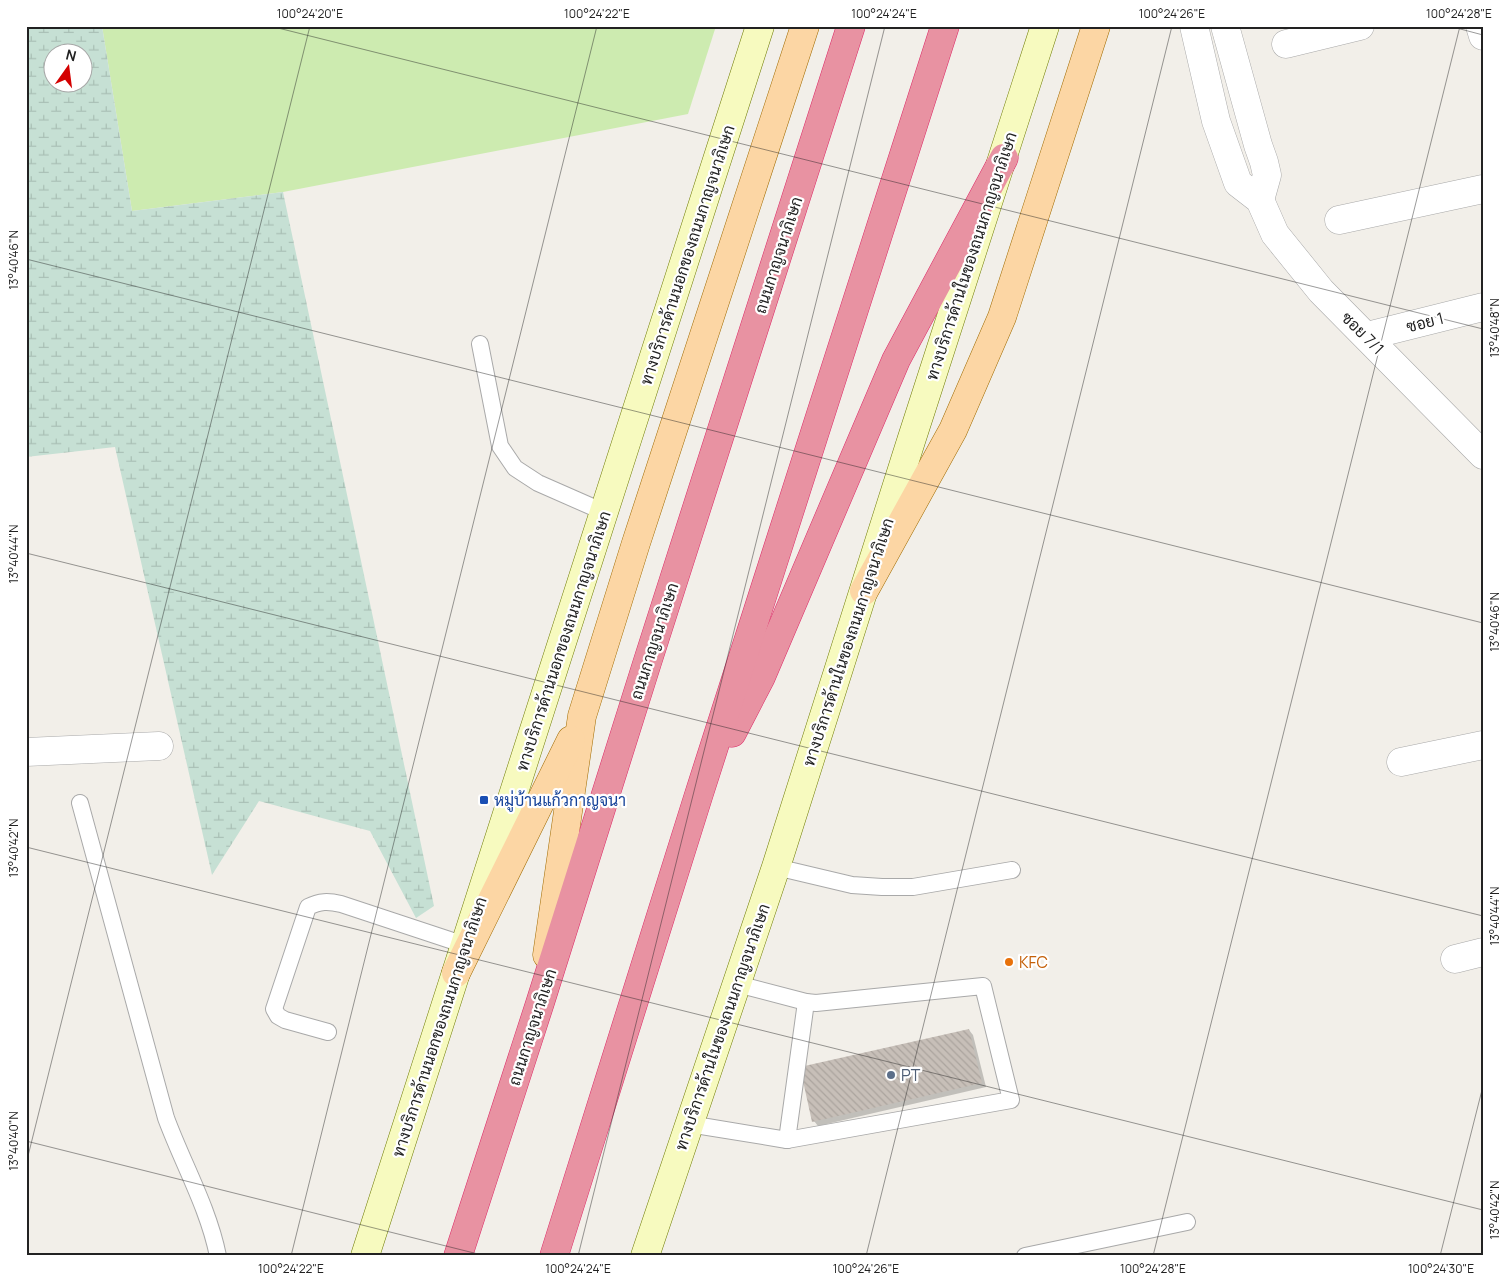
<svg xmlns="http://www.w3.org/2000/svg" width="1509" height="1282" viewBox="0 0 1509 1282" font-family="Manrope,Sarabun,sans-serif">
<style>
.grass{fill:#cdebb0}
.wetland{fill:url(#wetland-marsh);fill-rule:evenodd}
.shadow{fill:#0003}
.building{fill:url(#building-back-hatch)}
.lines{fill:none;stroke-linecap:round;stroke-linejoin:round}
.lane-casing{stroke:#a9a9a9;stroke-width:18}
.street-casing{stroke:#a9a9a9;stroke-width:29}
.secondary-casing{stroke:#707d05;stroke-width:29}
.primary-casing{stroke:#a06b00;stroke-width:29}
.highway-casing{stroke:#dc2a67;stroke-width:29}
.lane{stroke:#fff;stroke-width:16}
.street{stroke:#fff;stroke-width:28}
.secondary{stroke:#f7fabf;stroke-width:28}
.primary{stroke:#fcd6a4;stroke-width:28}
.highway{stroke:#e892a2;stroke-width:28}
.ticks{fill:none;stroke:#222;stroke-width:1;stroke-opacity:0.45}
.transit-dot{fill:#1a4fb4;stroke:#fff;stroke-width:2}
.food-dot{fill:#e8710a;stroke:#fff;stroke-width:2}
.service-dot{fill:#5c6f8a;stroke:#fff;stroke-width:2}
.labels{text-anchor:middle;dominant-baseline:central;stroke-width:4.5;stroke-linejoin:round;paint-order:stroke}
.street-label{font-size:16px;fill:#222;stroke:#fff}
.transit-label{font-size:16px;fill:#164399;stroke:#fff;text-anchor:start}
.food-label{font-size:16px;fill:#c56008;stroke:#fff;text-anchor:start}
.service-label{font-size:16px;fill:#4e5e75;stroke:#fff;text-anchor:start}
.neatline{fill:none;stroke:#222;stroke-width:2}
.ticks-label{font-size:12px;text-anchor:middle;fill:#222}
</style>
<defs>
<pattern id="wetland-marsh" width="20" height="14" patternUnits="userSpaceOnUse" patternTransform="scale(1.25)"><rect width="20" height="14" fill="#c6e0d4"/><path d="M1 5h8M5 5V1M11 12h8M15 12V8" fill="none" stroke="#aac0b6"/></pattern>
<pattern id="building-back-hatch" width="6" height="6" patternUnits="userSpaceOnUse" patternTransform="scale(1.25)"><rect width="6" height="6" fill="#c7bfb8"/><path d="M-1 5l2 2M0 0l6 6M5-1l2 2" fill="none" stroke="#aba49e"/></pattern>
</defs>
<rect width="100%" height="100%" fill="#f2efe9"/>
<path class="grass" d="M102,26H716L688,114L283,192L132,211Z"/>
<path class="wetland" d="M26,26H102L132,211L283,192L434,906L416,918L370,831L259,801L212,875L115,447L26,457ZM52,52H82V82H52Z"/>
<path class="shadow" d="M969,1030L973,1035L986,1087L818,1126L814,1121Z"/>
<path class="building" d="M969,1029L982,1083L812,1122L800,1067Z"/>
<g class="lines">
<g class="lane-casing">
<g id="lane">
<path d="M480,344L500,446L515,468L538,483L604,512"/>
<path d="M80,803L166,1118C183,1164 208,1207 218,1256"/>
<path d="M776,867L852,885L882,887H913L1012,870"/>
<path d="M328,1032L285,1020L278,1016L274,1009L308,907C320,901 328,901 341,904L465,945"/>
<path d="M689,1124L787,1140L1011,1100L983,986L816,1003L806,1002L737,984"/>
<path d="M787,1140L806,1002"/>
<path d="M1025,1256L1187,1222"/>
</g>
</g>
<g class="street-casing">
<g id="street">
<path d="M1194,26L1216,121L1238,183L1260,200L1275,234L1321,291L1483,455"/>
<path d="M1225,26L1258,145L1264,162L1267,175L1260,200"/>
<path d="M1480,26L1483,36"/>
<path d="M1286,44L1360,26"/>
<path d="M1339,220L1483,189"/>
<path d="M1367,336L1483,307"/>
<path d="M26,752L159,746"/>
<path d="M1401,762L1483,745"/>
<path d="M1455,959L1483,952"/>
</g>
</g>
<g class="secondary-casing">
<g id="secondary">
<path d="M365,1256L760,26"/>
<path d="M645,1256L776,867L911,441L1045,26"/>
</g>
</g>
<g class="primary-casing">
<g id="primary">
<path d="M864,591L953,430L1002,317L1096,26"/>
<path d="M547,955L582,716L636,543L805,26"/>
<path d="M456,973L571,740"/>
</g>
</g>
<g class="highway-casing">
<g id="highway">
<path d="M732,733L761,677L896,360L1004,158"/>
<path d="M458,1256L540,1003L648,660L851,26"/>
<path d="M554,1256L699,794L945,26"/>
</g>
</g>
<use href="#lane" class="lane"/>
<use href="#street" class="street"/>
<use href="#secondary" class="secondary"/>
<use href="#primary" class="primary"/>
<use href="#highway" class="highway"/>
</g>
<path class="ticks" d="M270,26L1483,329M1449,26L1483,35M26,259L1483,623M26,553L1483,916M26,847L1483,1210M26,1141L486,1256M26,1164L310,26M291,1256L597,26M578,1256L885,26M866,1256L1172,26M1153,1256L1460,26M1440,1256L1483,1086"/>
<rect class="transit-dot" x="479" y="795" width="10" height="10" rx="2.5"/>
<circle class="food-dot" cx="1009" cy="962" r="5"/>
<circle class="service-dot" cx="891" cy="1075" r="5"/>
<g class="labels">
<g class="street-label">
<text transform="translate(687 255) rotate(-72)">ทางบริการด้านนอกของถนนกาญจนาภิเษก</text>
<text transform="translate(778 255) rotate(-72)">ถนนกาญจนาภิเษก</text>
<text transform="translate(971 256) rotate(-72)">ทางบริการด้านในของถนนกาญจนาภิเษก</text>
<text transform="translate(1425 322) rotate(-14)">ซอย 1</text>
<text transform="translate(1363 333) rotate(45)">ซอย 7/1</text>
<text transform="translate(563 641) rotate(-72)">ทางบริการด้านนอกของถนนกาญจนาภิเษก</text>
<text transform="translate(654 641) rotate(-72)">ถนนกาญจนาภิเษก</text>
<text transform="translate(848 642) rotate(-72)">ทางบริการด้านในของถนนกาญจนาภิเษก</text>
<text transform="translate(439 1027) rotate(-72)">ทางบริการด้านนอกของถนนกาญจนาภิเษก</text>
<text transform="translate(532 1027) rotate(-72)">ถนนกาญจนาภิเษก</text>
<text transform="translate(722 1027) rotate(-71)">ทางบริการด้านในของถนนกาญจนาภิเษก</text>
</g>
<g class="transit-label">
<text x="494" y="800">หมู่บ้านแก้วกาญจนา</text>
</g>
<g class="food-label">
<text x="1019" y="962">KFC</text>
</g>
<g class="service-label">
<text x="901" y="1075">PT</text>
</g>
</g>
<rect width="1509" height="1282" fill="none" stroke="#ffffff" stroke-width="55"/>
<g transform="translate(68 68) rotate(14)"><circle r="24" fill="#ffffff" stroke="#a7a7a7"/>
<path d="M0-4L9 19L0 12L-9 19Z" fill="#d40000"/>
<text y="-8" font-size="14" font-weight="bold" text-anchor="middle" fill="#222222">N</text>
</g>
<rect x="28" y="28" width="1454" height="1226" class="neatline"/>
<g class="ticks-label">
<text x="310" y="18">100°24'20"E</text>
<text x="597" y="18">100°24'22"E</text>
<text x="884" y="18">100°24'24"E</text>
<text x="1172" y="18">100°24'26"E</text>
<text x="1459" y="18">100°24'28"E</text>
<text transform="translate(14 260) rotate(-90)" y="4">13°40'46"N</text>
<text transform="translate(1495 328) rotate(-90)" y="4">13°40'48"N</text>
<text transform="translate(14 554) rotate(-90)" y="4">13°40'44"N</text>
<text transform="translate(1495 622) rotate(-90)" y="4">13°40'46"N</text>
<text transform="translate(14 848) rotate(-90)" y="4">13°40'42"N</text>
<text transform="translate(1495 916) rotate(-90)" y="4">13°40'44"N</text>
<text transform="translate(14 1141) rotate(-90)" y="4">13°40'40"N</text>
<text transform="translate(1495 1210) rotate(-90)" y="4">13°40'42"N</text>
<text x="291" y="1273">100°24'22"E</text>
<text x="578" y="1273">100°24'24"E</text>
<text x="866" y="1273">100°24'26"E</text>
<text x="1153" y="1273">100°24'28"E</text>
<text x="1441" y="1273">100°24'30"E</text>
</g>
</svg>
